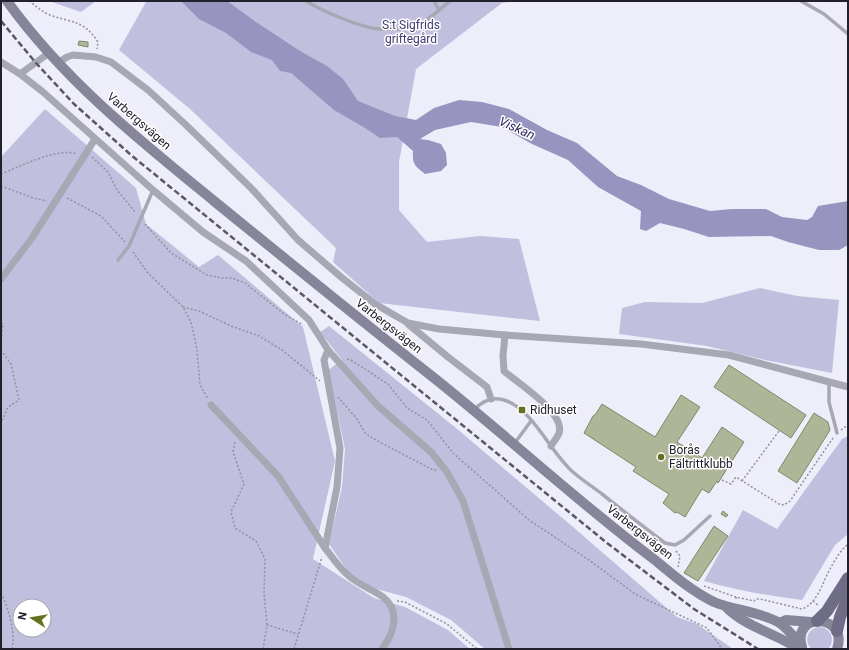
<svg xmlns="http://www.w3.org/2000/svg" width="849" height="650" viewBox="0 0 849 650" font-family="Roboto,sans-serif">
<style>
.green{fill:#c1bfde;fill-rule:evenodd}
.water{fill:#9794bf}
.building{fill:#aeb697;stroke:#80886a}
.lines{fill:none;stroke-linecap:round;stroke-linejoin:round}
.path{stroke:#92919d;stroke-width:1.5;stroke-dasharray:2 2;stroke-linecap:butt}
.lane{stroke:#a8a8b5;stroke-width:3.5}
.street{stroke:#a8a8b5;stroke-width:7}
.secondary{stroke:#868599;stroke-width:10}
.primary{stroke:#6e6d85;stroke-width:12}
.rail{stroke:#595864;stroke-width:2.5;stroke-dasharray:6 3;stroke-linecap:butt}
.poi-dot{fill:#62721f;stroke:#fff;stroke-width:1.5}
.labels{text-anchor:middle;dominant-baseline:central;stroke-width:3;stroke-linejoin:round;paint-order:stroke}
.park-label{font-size:12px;fill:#413971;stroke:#fff}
.street-label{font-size:12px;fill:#21202c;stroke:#fff}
.poi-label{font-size:12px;fill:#21202c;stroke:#fff;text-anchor:start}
.water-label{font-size:13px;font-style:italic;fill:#31285e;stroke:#fff}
</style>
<rect width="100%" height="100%" fill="#eeedfa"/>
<g class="green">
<path d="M49,1H96L81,12Z"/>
<path d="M145,1H514L502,3L416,69L399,162V210L427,242L480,236L519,239L540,321L379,303L333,262L336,248L190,109L119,50L146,2Z"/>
<path d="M45,109L136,188L146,224L199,267L218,255L303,327L335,461L313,559L374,598L405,607L448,630L470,649H1V157ZM20,606H44V630H20Z"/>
<path d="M760,288L797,296L839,300L832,373L765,360L707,346L619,334L622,308L645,302L702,303Z"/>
<path d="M329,326L456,428L573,527L677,617L697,624L733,649H485L451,620L406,597L373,588L349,573L329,544L342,487L345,449L328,370L342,360L320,332Z"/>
<path d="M848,436V534L835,545L802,600C769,596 736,590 704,581L743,510L777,529L842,439Z"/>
<path d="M818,627C831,627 836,640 828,649H811C804,640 807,630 818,627Z"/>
</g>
<path class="water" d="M181,1H227L256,22L300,51L327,66L343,79L358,101L395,116L416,120L434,108L459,100L482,102L509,109L547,130L577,143L617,176L641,185L669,199L710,211L732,209H766L782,217L807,220L812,217L818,206L848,201V245L839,250H819L788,242L771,236L709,237L684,229L660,223L646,231L640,229L641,211L598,187L568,160L532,144L502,127L471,122L435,130L420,139L428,140L441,144L446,153L447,165L441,171L425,174C415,166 412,164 413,151L397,137L380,138L365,128L334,110L291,73L280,71L272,60L251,52L226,33L199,19Z"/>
<g class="building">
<path d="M79,41L88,42V47L78,45Z"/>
<path d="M729,365L806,415L791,438L714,387Z"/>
<path d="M681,395L700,407L677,442L688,449L686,451L694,456L695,453L702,458L722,427L744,442L718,483L717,481L709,493L702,489L685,517L677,512L675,513L663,503L669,494L633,471L636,467L584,433L593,416L595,415L602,404L655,437Z"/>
<path d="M814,413L828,422L830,430L797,483L778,471Z"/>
<path d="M723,511L728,515L726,517L721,514Z"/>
<path d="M714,526L728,536L698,581L684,573Z"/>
</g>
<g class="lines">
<g class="path">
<path d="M29,1C36,6 42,12 50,15C72,23 84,20 98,42L97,49"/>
<path d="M92,157L108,172L117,190L136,213"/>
<path d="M1,174C19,167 58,147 77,154"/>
<path d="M1,186L33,198L47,201"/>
<path d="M67,198L101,216L125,242"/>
<path d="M145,224L171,253L207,275L222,278H232L245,283L284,314L303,325"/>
<path d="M133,252L148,273L183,307L191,322L197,350L200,385L208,399"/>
<path d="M183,307L199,311L231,326L259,336L282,350L320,381"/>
<path d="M1,323L3,324L1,338"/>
<path d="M1,350L11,364L19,400L8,407L1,423"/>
<path d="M347,359L351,360L388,384L407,408L427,420L453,453L529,520L589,560L635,594L707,628L722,649"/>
<path d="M338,397L357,419L365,433L374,439L433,470H437"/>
<path d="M841,430L848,425"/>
<path d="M235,442L233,452L244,484L231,512L235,528L256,541L265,559L264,593L267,625"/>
<path d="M722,480L731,484L736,477L779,504L784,505L790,501L833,438"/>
<path d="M742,481L779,431"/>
<path d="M676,551L680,556L678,567"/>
<path d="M704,586L736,597"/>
<path d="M1,593C8,606 16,634 12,649"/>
<path d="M736,599V597L754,601L756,599H760L802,609C818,603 822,583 830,569C835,560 840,551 848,544"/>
<path d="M397,601L405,602L447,624L477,649"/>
<path d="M813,601L819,606"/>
<path d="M263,649L267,625L298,634"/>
<path d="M294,649L322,557"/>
</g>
<g class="lane">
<path d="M306,1C322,11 353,24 372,28C385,30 404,30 418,25C428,21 441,8 450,1"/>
<path d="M434,1L439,10"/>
<path d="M801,1L824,14L848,34"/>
<path d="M118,260L129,246L153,190"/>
<path d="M829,382V402L837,433"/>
<path d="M474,410C483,400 494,396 507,401C534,412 551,453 573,472C582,480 593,487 602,494C623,511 644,527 665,543L675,545L684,540L710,516"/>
<path d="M514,444L531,421"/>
</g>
<g class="street">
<path d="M1,62L20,74L49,53"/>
<path d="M58,63L67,57L73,55L96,57L111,62L148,90L186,125L251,188L298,240L341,277L375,304L408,323L439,329L505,335"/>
<path d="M20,74L43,92L153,190L203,232L246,261L309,320L328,350L378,406L431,452L447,472L463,501L509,649"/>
<path d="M1,279L32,238L95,139"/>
<path d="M408,324L448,357L487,387L491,399"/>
<path d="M328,350L324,360L340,448L337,487L325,548C332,557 340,569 349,576C359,585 372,589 383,597C401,611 394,633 382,649"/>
<path d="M211,405L278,476L325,548"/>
<path d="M551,446C553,442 558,437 559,433C566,413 516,382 504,371L503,356L505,335L641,344L729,355L848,387"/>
</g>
<g class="secondary">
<path d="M7,1C64,80 139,140 214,201C284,258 353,314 424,370C502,431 575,500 655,560C673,575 693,592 714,602C733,610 760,612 778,622C785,626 794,637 800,643"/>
<path d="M727,608C746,627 777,634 799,649"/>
<path d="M780,623L786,620L811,622"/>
<path d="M802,647C791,611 849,614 837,649"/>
</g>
<g class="primary">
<path d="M817,621L827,611L848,578"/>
<path d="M837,631L840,617L848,597"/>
</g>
<path class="rail" d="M1,21L36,63L74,104L131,155L607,543L694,609L758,649"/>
</g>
<g class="poi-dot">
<rect x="518" y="406" width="8" height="8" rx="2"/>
<circle cx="661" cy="457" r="4"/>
</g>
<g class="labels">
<g class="park-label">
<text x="411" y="25">S:t Sigfrids<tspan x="411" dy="14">griftegård</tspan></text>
</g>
<g class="street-label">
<text transform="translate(139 121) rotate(41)">Varbergsvägen</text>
<text transform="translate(389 326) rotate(38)">Varbergsvägen</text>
<text transform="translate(640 532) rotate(38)">Varbergsvägen</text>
</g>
<g class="poi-label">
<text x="530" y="410">Ridhuset</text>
<text x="669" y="450">Borås<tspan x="669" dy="14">Fältrittklubb</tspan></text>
</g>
<g class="water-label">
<text transform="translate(517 128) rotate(24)">Viskan</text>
</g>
</g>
<rect width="849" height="650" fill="none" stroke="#21202c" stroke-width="4"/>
<g transform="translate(32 618) rotate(282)"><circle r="19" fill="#ffffff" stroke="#a6a6ab"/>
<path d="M0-3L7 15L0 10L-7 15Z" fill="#62721f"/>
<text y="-6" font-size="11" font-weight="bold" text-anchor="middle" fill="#21202c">N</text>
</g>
</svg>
